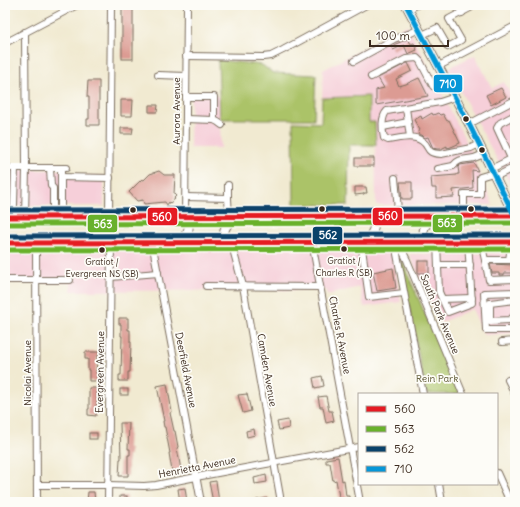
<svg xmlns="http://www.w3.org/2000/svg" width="520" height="507" viewBox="0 0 520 507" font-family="Delius,sans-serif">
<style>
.built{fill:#f6cfd9}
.green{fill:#abc368;stroke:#737643}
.building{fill:#dc9b93}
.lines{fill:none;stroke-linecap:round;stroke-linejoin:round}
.minor-casing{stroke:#7b6d5d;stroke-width:8}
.major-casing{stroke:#7b6d5d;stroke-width:10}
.minor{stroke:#fff;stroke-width:6}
.major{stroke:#fff;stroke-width:8}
.bus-1-casing{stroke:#fdfcf7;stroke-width:8}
.bus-2-casing{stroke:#fdfcf7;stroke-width:8}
.bus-3-casing{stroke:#fdfcf7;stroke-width:8}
.bus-4-casing{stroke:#fdfcf7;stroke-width:8}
.bus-1{stroke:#e51a23;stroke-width:5}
.bus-2{stroke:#68b12c;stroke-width:5}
.bus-3{stroke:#09426a;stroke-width:5}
.bus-4{stroke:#0696d7;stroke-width:5}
.bus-dot{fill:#3b2a1e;stroke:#fdfcf7;stroke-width:1.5}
.labels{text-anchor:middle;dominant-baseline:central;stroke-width:3.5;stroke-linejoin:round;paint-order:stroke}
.bus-label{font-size:9px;fill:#3b2a1e;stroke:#fdfcf7}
.street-label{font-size:10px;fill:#3b2a1e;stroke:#fdfcf7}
.park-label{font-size:10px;fill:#5d5834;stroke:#fdfcf7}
.line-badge{stroke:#fdfcf7;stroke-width:1.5}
.badge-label{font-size:11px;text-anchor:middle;font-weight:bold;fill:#fff}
</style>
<rect width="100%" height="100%" fill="#fdfcf7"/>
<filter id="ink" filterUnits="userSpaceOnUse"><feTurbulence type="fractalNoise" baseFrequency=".025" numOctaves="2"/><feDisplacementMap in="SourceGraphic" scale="8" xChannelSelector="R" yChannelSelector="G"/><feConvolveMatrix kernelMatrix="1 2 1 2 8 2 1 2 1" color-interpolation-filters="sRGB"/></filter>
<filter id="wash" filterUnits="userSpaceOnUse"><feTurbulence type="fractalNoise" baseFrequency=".012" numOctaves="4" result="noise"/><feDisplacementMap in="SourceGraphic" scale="16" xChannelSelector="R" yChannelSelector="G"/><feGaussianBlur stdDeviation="0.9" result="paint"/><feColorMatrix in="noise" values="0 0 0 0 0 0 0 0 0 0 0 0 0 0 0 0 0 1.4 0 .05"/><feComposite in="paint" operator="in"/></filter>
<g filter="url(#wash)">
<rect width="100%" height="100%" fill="#f1ead1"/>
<g class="built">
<path d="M407,25L473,155L474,159L493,205H376L375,123H369V96L322,98L323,70Z"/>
<path d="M475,55L492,88L504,82L512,97L515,96V193L448,68Z"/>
<path d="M191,95L219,96L221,148H190Z"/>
<path d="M5,170H66V175L104,176V206H5Z"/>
<path d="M57,248H392L401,302L364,307L360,287L327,295L326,290L71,291V283H5V249Z"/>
<path d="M515,253V333L484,335L472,309L440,323L409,254Z"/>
</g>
<g class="green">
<path d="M218,60L262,65L273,73L316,75L314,119H220Z"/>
<path d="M369,96V122H375L376,145H349L348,205H294L293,122L321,123L322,98Z"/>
<path d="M402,261L460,394H426L401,263Z"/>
</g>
<g id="blocks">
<g class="building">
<rect x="122" y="5" width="11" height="54"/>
<path d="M408,39L411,44L414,43L417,50L408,54L404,45L393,50L391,46Z"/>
<path d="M407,63H408L412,71L396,79L399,86L406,84L419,78L428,96L376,105V90L384,88L378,78Z"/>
<path d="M88,81H99V125H87V119H89V97H87Z"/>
<path d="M501,88L506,97L491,105L486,95Z"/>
<path d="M121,100H133L132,116H121Z"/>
<path d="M149,105H158L157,112H149Z"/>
<path d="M432,113L433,115L438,113L440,115L443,114L447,121L449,120L460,143L451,147L447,148V146L441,149H437L433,148L428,137L425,138L422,135H419L418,131L420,130L414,120L421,116L422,119Z"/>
<path d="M121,128H133L132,134H121Z"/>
<rect x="355" y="158" width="19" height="8"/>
<path d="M474,163L478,171L472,170L473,188L453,190L454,197L436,198V188H432L431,177L457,175V174H459L458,167L460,165Z"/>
<path d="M159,171L164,175H175L174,194L176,196L174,198L175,199L170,203L169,202L167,205L165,202L144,204L143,200L137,201L129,192L142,179L144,180L150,174Z"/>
<path d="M400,182H412V199H402Z"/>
<path d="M355,187H366L367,193H364V194L355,195Z"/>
<rect x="418" y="261" width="11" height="12"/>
<path d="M490,264L513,265V273H504V275H499V273H492Z"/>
<path d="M393,268L396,288L377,291L373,272Z"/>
<path d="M119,318H128V330H130V342H131L130,372H128V381H119V375H121L122,336H121V324H119Z"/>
<path d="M85,352H99V356H97V359L96,373H97V381H89V370H88V359H85Z"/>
<path d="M322,376L324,386L315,388L313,378Z"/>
<path d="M167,384L172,412L170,413L174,431H175L178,447L177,448L181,470L172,471L169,453H170L165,427H164L163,421H164L157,386Z"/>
<path d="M89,388H97V405H96V416L88,415V409H89Z"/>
<rect x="120" y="389" width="8" height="6"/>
<path d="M247,394L251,411L243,413L238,395Z"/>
<path d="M326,396L329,411H332L334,421L326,423L323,407H320L318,397Z"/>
<path d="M288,420L289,428L279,430L277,422Z"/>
<path d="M120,423H129L128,449H130V455H128V476H119L120,459H121Z"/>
<path d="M254,429L255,435L247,437L246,431Z"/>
<rect x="89" y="433" width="8" height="6"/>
<path d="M338,457L342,481L344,480L346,496H349L350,502H340L336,480L333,481L330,463H326V459Z"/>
<path d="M266,475L267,482L255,484L254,478Z"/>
<path d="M216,481L219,502H213L209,482Z"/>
<path d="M185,488L187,502H180L178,489Z"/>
<path d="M88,492H94L95,502H87Z"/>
<rect x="120" y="496" width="7" height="6"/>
<path d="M268,498L269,502H257L256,500Z"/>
</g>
</g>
</g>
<g filter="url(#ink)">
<use href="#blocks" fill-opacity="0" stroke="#7b6d5d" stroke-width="1"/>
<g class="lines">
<g class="minor-casing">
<g id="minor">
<path d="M458,5L462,13"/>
<path d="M409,9L417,5"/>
<path d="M422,35L437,28L448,47L461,40L449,19L470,8L469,5"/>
<path d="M5,43L77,5"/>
<path d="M186,56L263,57L271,56L283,50L366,5"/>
<path d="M354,61L394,39L411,33L419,29"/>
<path d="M439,66L515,26"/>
<path d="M158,75L186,76"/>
<path d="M371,77L406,59L417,58L420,61L433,86L446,79"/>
<path d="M186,97H214V120"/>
<path d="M455,97L440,102L387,111C381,117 382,130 384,138L388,140C398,139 412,134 422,141C431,147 424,153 441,154L471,148L479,144"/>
<path d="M406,108L410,137"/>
<path d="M515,115L500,123L497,128L515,167"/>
<path d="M186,119L214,120L218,122L222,125"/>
<path d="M469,124L515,100"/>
<path d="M383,127L408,122"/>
<path d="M5,168H66"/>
<path d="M50,168L51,186L53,188V217"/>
<path d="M61,168V217"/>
<path d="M438,169L453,166C459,158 465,160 474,158C477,157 481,155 484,154"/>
<path d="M491,169L511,159"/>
<path d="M61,177L110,178"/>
<path d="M495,177L515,167"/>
<path d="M395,178C396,191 398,203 398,216"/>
<path d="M186,197L228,198L229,217"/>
<path d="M228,198V185"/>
<path d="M14,205L15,168"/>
<path d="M464,216V194H480V177L493,173"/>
<path d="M25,217L26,168L25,32"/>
<path d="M109,217L111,5"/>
<path d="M185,217L187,5"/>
<path d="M152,242L201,502"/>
<path d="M232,242L234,253L243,286L281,502"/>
<path d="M314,242V253L360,502"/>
<path d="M361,242L369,297L404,293"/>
<path d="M398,242L407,260L463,394"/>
<path d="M398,242L397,254L423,394"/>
<path d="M437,242L439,292L448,312L472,303L468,242"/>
<path d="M481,242L485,260L489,280L515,279"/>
<path d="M36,243L37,502"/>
<path d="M485,260H515"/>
<path d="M509,260L510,253L513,242"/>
<path d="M438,265H470"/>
<path d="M111,277L158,273"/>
<path d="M5,280H70"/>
<path d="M206,286L320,287"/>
<path d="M515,292L484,293L486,330H515"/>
<path d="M442,299L472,298"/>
<path d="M515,300L490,303V321L510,320L515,315"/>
<path d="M502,342L515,341"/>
<path d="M508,380L515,394"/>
<path d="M497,473L510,502"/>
<path d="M439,484L442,502"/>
<path d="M38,485H108L144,486L156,485L196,477L359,447"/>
<path d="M108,502L111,243"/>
</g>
</g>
<g class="major-casing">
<g id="major">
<path d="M406,5L469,124L515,217"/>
<path d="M5,217L515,216"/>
<path d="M177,242C187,234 193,229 185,217"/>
<path d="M227,242C220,230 227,224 237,217"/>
<path d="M364,242C373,233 377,229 371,216"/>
<path d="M426,242C420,229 425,224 436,216"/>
<path d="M5,243L515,242"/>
</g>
</g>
<use href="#minor" class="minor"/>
<use href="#major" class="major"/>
<g class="bus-1-casing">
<g id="bus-1">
<path d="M5,217L515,216"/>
<path d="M5,243L515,242"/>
</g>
</g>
<g class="bus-2-casing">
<g id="bus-2">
<path d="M5,224L515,223"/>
<path d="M5,250L515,249"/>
</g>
</g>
<g class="bus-3-casing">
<g id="bus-3">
<path d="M5,210L515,209"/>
<path d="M5,236L515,235"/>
</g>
</g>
<g class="bus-4-casing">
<path id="bus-4" d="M406,5L469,124L515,217"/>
</g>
<use href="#bus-1" class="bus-1"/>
<use href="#bus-2" class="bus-2"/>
<use href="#bus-3" class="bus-3"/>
<use href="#bus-4" class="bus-4"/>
</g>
</g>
<g class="bus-dot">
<circle cx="466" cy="119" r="3.5"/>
<circle cx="482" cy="150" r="3.5"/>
<circle cx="322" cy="209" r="3.5"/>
<circle cx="471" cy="209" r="3.5"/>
<circle cx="133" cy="210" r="3.5"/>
<circle cx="344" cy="249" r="3.5"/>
<circle cx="102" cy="250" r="3.5"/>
</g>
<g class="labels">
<g class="bus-label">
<text x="344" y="260">Gratiot /<tspan x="344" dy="12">Charles R (SB)</tspan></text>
<text x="102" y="261">Gratiot /<tspan x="102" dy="12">Evergreen NS (SB)</tspan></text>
</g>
<g class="street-label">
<text transform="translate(176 111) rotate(-90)">Aurora Avenue</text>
<text transform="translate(440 314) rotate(67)">South Park Avenue</text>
<text transform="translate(340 335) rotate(79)">Charles R Avenue</text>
<text transform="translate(186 370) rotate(79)">Deerfield Avenue</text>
<text transform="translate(267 370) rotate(80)">Camden Avenue</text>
<text transform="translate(100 372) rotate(-89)">Evergreen Avenue</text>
<text transform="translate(27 373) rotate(-90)">Nicolai Avenue</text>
<text transform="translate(197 467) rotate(-11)">Henrietta Avenue</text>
</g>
<g class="park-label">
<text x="437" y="378">Rein Park</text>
</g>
</g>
<g class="line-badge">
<rect x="433" y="74" width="30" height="19" rx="4" fill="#0696d7"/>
<rect x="372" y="207" width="31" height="19" rx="4" fill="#e51a23"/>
<rect x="147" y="207" width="31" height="19" rx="4" fill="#e51a23"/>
<rect x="432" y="214" width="31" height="19" rx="4" fill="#68b12c"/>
<rect x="87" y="214" width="31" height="19" rx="4" fill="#68b12c"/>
<rect x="312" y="226" width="31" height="19" rx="4" fill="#09426a"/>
</g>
<g class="badge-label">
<text x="448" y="88">710</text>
<text x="388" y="220">560</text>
<text x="162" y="221">560</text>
<text x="447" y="227">563</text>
<text x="103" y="228">563</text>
<text x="328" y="239">562</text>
</g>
<rect width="520" height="507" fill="none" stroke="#fdfcf7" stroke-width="20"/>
<rect x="358" y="393" width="140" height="92" fill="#fdfcf7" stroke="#afa8a0"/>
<rect x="366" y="406" width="20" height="6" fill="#e51a23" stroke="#afa8a0"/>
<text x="394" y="413" font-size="12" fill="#3b2a1e">560</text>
<rect x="366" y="426" width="20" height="6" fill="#68b12c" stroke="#afa8a0"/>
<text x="394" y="433" font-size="12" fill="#3b2a1e">563</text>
<rect x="366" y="446" width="20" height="6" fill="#09426a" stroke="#afa8a0"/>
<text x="394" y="453" font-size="12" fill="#3b2a1e">562</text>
<rect x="366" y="466" width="20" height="6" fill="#0696d7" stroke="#afa8a0"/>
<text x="394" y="473" font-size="12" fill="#3b2a1e">710</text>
<path d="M370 40v6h78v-6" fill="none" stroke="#3b2a1e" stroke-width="2"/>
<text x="376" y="40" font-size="12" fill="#3b2a1e" stroke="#fdfcf7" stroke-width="3" paint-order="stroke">100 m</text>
</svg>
